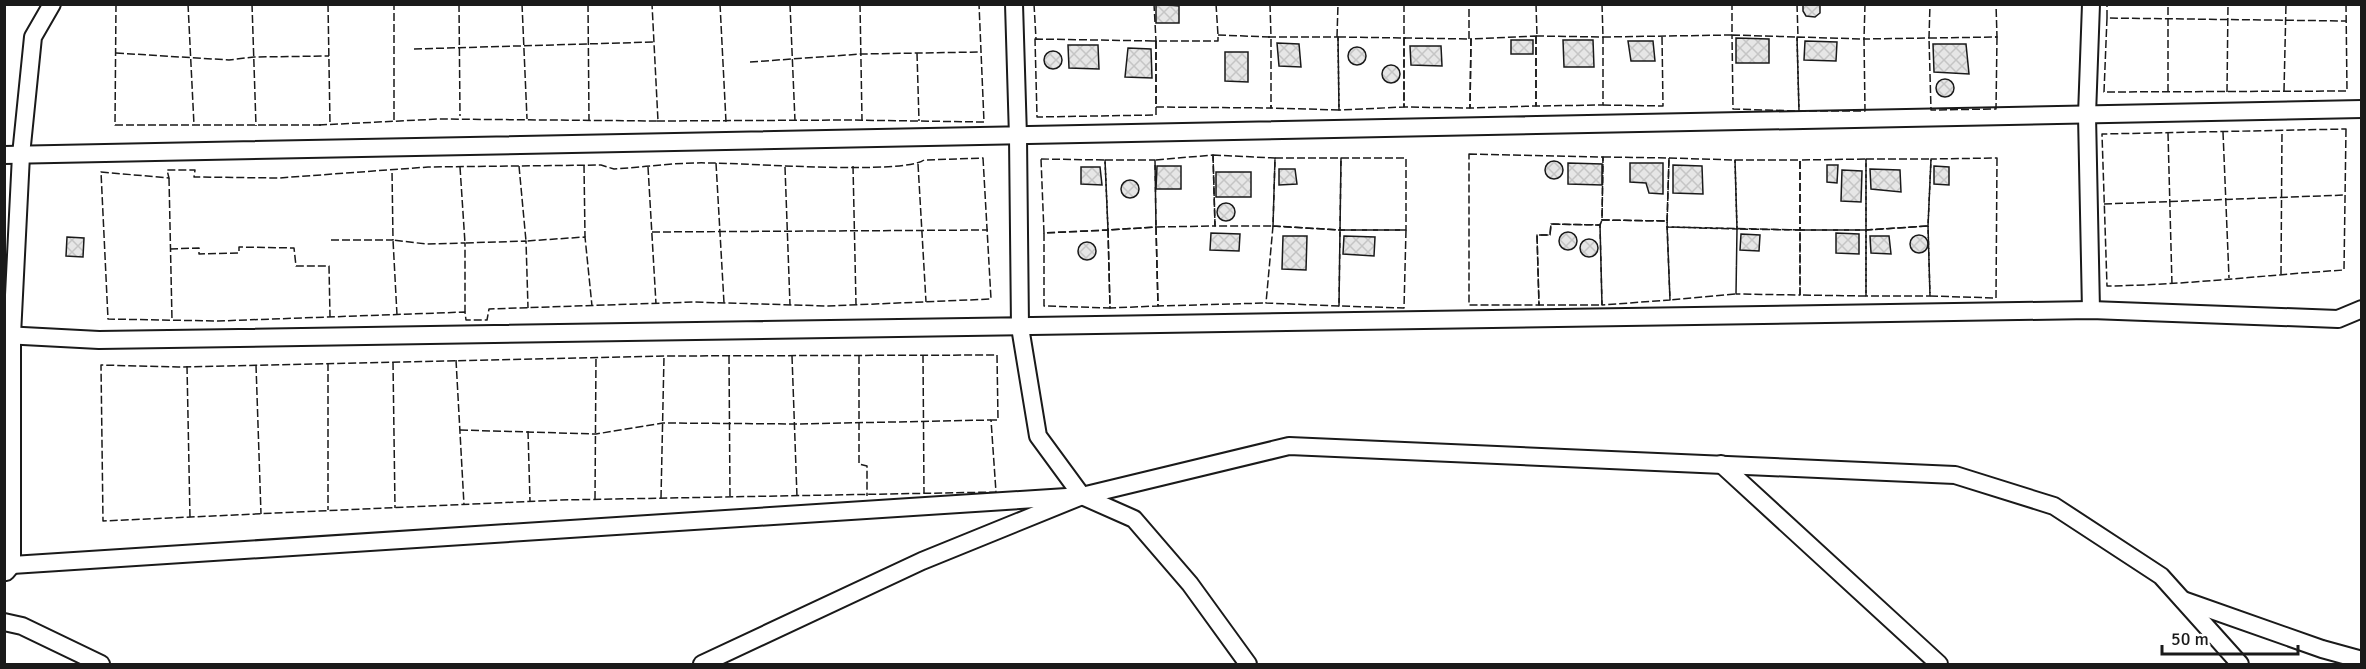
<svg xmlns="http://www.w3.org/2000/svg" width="2366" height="669" viewBox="0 0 2366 669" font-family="Signika,sans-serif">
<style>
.building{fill:url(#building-cross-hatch);stroke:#1a1a1a;stroke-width:1.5}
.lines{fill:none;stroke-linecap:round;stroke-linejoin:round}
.minor-casing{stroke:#1a1a1a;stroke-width:20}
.minor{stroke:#fff;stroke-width:16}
.fence{stroke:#1a1a1a;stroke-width:1.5;stroke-dasharray:8 3;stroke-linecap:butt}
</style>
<defs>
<pattern id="building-cross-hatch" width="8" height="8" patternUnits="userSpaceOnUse" patternTransform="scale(1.5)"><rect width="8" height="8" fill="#e6e6e6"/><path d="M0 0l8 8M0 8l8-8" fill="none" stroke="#c5c5c5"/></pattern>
</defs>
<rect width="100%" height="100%" fill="#fff"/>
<g class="building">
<path d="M1156,4L1179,6V23H1156Z"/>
<path d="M1803,4H1820V13L1815,17L1806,16L1803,11Z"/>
<path d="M1736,38L1769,39V63H1736Z"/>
<rect x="1511" y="40" width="22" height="14"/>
<path d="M1563,40H1593L1594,67H1564Z"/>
<path d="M1628,41H1653L1655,61H1631Z"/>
<path d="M1805,41L1837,42L1836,61L1804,60Z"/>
<path d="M1277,43L1299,44L1301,67L1279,66Z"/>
<path d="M1933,44H1966L1969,74L1934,72Z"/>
<path d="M1068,45H1098L1099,69L1069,68Z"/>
<path d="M1410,46H1441L1442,66L1411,65Z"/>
<circle cx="1357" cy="56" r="9"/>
<path d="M1128,48L1151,49L1152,78L1125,77Z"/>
<circle cx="1053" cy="60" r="9"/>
<path d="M1225,52H1248V82L1225,81Z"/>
<circle cx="1391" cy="74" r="9"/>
<circle cx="1945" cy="88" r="9"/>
<circle cx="1554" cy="170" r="9"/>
<path d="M1568,163L1602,164V185L1568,184Z"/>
<path d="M1630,163H1663V194L1649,193L1646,183L1630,182Z"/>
<path d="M1673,165L1702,166L1703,194L1673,193Z"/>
<path d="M1827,165H1838L1837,183L1827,182Z"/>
<path d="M1157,166H1181V189H1156Z"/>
<path d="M1934,166L1949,167V185L1934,184Z"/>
<path d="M1081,167H1100L1102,185L1081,184Z"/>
<path d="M1279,169H1295L1297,184L1279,185Z"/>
<path d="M1870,169L1900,170L1901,192L1871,189Z"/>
<path d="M1842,170L1862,171L1861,202L1841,201Z"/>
<rect x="1216" y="172" width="35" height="25"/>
<circle cx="1130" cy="189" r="9"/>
<circle cx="1226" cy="212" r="9"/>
<circle cx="1568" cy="241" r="9"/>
<path d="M1211,233L1240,234L1239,251L1210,250Z"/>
<path d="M1836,233L1859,234V254L1836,253Z"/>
<path d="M1741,234L1760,235L1759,251L1740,250Z"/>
<circle cx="1919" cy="244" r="9"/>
<path d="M1283,236H1307L1306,270L1282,269Z"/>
<path d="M1344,236L1375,237L1374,256L1343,254Z"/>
<path d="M1870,236H1889L1891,254L1871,253Z"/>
<path d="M67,237L84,238L83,257L66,256Z"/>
<circle cx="1589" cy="248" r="9"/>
<circle cx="1087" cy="251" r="9"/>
</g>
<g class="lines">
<g class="minor-casing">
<g id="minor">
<path d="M1014,4L1018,137L1020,327L1038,436L1082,496"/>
<path d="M2091,4L2087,115L2091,310"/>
<path d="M4,155L2362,109"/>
<path d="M4,335L99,340L2091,310L2338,319L2362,309"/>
<path d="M1721,464L1939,664"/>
<path d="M12,565L1082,496L1134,519L1190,584L1248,664"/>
<path d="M6,572L12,565V335L21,155L33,37L52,4"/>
<path d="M2183,600L2322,649L2362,660"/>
<path d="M4,622L22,626L101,664"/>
<path d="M702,664L922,561L1082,496L1289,446L1955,475L2054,506L2161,576L2240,664"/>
</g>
</g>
<use href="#minor" class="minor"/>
<g class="fence">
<path d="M116,4L115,125H321"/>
<path d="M188,4L194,125"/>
<path d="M252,4L256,126"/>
<path d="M328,4L330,124"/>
<path d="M459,4L460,116"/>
<path d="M522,4L527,119"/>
<path d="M588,4L589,120"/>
<path d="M720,4L726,122"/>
<path d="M790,4L795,121"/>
<path d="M860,4L862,120"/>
<path d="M1034,4L1036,39"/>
<path d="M1216,4L1218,35H1220"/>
<path d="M1270,4L1271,37"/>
<path d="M1404,4V38H1406"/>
<path d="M1536,4L1537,36"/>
<path d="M1602,4L1603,37L1732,35V4"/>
<path d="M1797,4L1798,37"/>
<path d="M1865,4L1864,39L1929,38L1930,4"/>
<path d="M2346,4L2347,91L2104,92L2107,18L2346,21"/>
<path d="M2107,18V4"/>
<path d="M1218,35L1271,37V108L1156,107V41H1218Z"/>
<path d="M1732,35L1797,37L1799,111L1733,109Z"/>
<path d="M1536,36L1603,37V105L1536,106Z"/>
<path d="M1536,36V106L1470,108L1471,39Z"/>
<path d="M1268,37H1338L1339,110L1271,108V105"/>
<path d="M1337,37L1338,4"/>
<path d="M1338,37L1404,38V107L1339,110Z"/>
<path d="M1797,37L1864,39L1865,111H1799Z"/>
<path d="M1995,37H1997L1996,4"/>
<path d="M1997,37L1996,109L1931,110L1929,38Z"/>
<path d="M1404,38L1471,39L1470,108L1404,107Z"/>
<path d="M1035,39L1156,41V115L1037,117Z"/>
<path d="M1469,39V4"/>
<path d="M1153,41H1156L1154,4"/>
<path d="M414,49L654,42"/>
<path d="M116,53L229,60L254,57L329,56"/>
<path d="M917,53L919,121"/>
<path d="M750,62L861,54L981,52"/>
<path d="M2284,91L2286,4"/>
<path d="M2168,92V4"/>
<path d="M2227,92L2228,4"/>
<path d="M1603,105L1663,106L1662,36"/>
<path d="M394,120V4"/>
<path d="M657,121L848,120L984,122L979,4"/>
<path d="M319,125L439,119L658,121L652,4"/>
<path d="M2346,129L2344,270C2265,275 2186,285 2107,286L2102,134Z"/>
<path d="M2223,132L2229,278"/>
<path d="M2168,133L2172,285"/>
<path d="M1469,154L1603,157L1602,220L1600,225L1551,224L1550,235H1537L1539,305H1469Z"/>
<path d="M1213,155L1275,158L1273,226H1215Z"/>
<path d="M1213,155L1215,226L1156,227L1155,160Z"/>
<path d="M1603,157L1669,158L1667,221L1602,220Z"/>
<path d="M983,158L991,299L828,306L693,302L489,309L487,320H466L465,312L218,321L108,319L101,172L169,178L167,170H195L194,177L279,178L428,167L601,165L614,169C646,167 678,162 710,163C745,163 904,175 924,160Z"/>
<path d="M1275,158H1341L1340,230L1273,226Z"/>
<path d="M1341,158H1406V230H1340Z"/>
<path d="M1669,158L1735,160L1737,229L1667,227Z"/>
<path d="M1997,158L1996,298L1930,296L1928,226L1931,159Z"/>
<path d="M1041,159L1105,160L1108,230L1044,233Z"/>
<path d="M1866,159V230H1800V160Z"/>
<path d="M1866,159H1931L1928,226L1866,230Z"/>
<path d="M1105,160H1155L1156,227L1108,230Z"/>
<path d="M1735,160H1800V230L1737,229Z"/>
<path d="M716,163L724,303"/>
<path d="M918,164L926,302"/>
<path d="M584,165L585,237"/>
<path d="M519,166L526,241L585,237L592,306"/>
<path d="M853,166L856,304"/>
<path d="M460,167L465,243L526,241L528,308"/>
<path d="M648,167L656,304"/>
<path d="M785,167L790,305"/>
<path d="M169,178L172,320"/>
<path d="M2104,204L2345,195"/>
<path d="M1602,220L1667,221L1670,300L1602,305L1600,225Z"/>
<path d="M1551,224L1600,225L1602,305H1539L1537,235H1550Z"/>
<path d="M1273,226L1340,230L1339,306L1266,303Z"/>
<path d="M1928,226L1930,296H1866V230Z"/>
<path d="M1156,227L1158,306L1266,303"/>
<path d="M1156,227L1158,306L1110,308L1108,230Z"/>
<path d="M1737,229L1736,294L1670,300L1667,227L1800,230V295L1736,294L1737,229"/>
<path d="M1108,230L1110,308L1044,306V233Z"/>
<path d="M1340,230H1406L1404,308L1339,306Z"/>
<path d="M1800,230H1866V296L1800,295Z"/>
<path d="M652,232L988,230"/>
<path d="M331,240H393L392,170"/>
<path d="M170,249L199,248V254L239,253V247L294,248L296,266H329L330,317"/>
<path d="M2281,274L2282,131"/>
<path d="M397,315L393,240L426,244L465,243V312"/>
<path d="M923,355L924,493"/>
<path d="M997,355L998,420H991L996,492L560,500L103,521L101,365L178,367L664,356Z"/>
<path d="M729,356L730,498"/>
<path d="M792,356L797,497"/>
<path d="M859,356V464L867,466V496"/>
<path d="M456,360L464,505"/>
<path d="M393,362L395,508"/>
<path d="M328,363V510"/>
<path d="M256,365L261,514"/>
<path d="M187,366L190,518"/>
<path d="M460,430L596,434L663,423L795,424L991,420"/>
<path d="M528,431L530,501"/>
<path d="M661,498L664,356"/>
<path d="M595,499L596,357"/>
</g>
</g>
<rect width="2366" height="669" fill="none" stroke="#1a1a1a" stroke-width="12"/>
<path d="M2162 645v9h136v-9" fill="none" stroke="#1a1a1a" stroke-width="3"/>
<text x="2171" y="645" font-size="18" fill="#1a1a1a" stroke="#ffffff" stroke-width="4.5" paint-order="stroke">50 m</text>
</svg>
